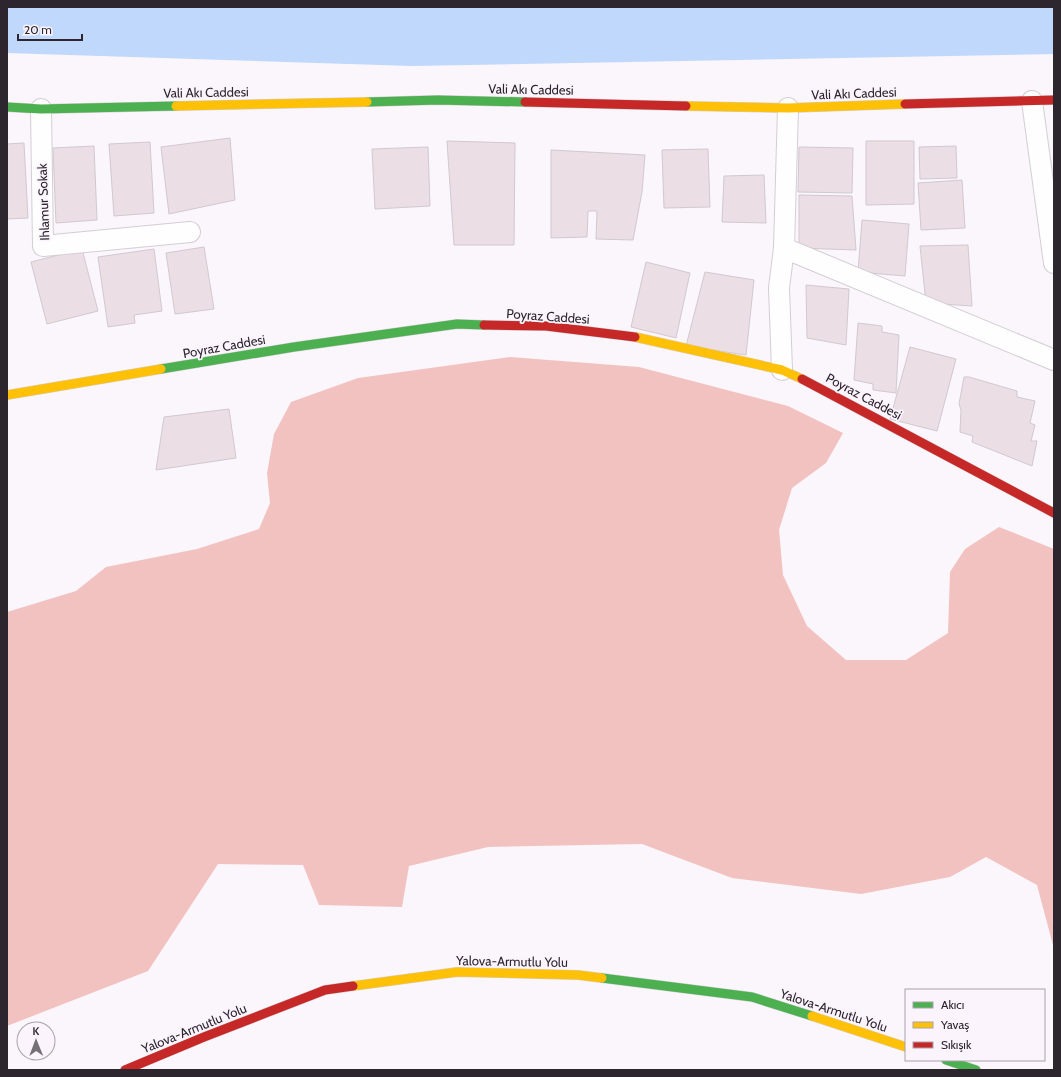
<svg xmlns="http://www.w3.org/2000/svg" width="1061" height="1077" viewBox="0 0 1061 1077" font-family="Cabin,sans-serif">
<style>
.forest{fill:#f2c2c0}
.water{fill:#c0d8fc}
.building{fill:#ecdee5;stroke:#d0c9cd}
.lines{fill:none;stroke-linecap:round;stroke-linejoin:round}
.street-casing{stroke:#d4ced4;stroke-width:22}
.fast-casing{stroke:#d4ced4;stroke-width:10}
.slow-casing{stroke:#d4ced4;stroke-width:10}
.jam-casing{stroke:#d4ced4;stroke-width:10}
.street{stroke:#fefefe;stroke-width:20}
.fast{stroke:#4caf50;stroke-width:9}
.slow{stroke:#ffc107;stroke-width:9}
.jam{stroke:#c62828;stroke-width:9}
.labels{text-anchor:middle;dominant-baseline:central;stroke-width:3.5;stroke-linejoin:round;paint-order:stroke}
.street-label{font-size:13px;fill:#2d262e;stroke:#fbf4fd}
</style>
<rect width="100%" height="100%" fill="#faf6fb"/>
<path class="forest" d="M510,357L639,367L788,406L843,433L826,463L792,488L779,530L783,575L807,626L846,660H906L948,633L950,572L965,549L999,527L1054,549V949L1037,885L986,857L950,877L861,894L732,878L642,844L488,847L409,866L402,907L319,905L303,865L218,864L148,971L7,1026V612L76,591L106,567L197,549L259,529L270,503L267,473L274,434L291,402L358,378Z"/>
<path class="water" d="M7,7H1054V54L412,66L7,53Z"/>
<g class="building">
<path d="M230,138L235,200L169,214L161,147Z"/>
<path d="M447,141L515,143L514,245H454Z"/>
<path d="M866,141H914V204L866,205Z"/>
<path d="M150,142L154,213L114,216L109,144Z"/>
<path d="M24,143L28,218L7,219V144Z"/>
<path d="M94,146L97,220L56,223L53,148Z"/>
<path d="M956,146L957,178L920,179L919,147Z"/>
<path d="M428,147L430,206L375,209L372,149Z"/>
<path d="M799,147L853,148L852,193L798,192Z"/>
<path d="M708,149L710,207L664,208L662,150Z"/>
<path d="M551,150L645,155L642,192L633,240L596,239L597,211H588L587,237L551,238Z"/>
<path d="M764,175L766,223L722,222L724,176Z"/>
<path d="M962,180L965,228L921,230L918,183Z"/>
<path d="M799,195L852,196L856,250L799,248Z"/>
<path d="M862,220L909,224L905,276L858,272Z"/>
<path d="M968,245L972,306L926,303L920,246Z"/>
<path d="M204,247L214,309L175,314L166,253Z"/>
<path d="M82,249L98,311L47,324L31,262Z"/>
<path d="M154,249L162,311L134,315L135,323L108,327L98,257Z"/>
<path d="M646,262L690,273L676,338L631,327Z"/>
<path d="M705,272L754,280L746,355L686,346Z"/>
<path d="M806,285L849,289L846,345L807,338Z"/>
<path d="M858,323L882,326V332L899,335L896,393L873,390V384L854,380Z"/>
<path d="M910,347L956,359L937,431L890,419Z"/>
<path d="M964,377H969L1017,391V397L1035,401L1030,423L1035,425L1031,441H1037L1032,466L972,442L973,436L960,432L961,410L959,404Z"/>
<path d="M229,409L236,458L156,470L164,417Z"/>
</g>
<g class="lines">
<g class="street-casing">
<g id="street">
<path d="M1032,101L1054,263"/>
<path d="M41,109L43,246L190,232"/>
<path d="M784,248L1054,360"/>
<path d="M782,370L779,288L784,248L788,108"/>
</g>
</g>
<g class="fast-casing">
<g id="fast">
<path d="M367,102L438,100L525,102"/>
<path d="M7,107L41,109L176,106"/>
<path d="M161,369L294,347L457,324L484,325"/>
<path d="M602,978L752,997L812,1016"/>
<path d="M946,1060L976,1070"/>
</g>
</g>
<g class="slow-casing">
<g id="slow">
<path d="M176,106L367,102"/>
<path d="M686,106L788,108L905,104"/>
<path d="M635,337L782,370L802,379"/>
<path d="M7,395L161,369"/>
<path d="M353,986L457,972L578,975L602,978"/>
<path d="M812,1016L906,1047"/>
</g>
</g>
<g class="jam-casing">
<g id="jam">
<path d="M525,102L686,106"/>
<path d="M905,104L1054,100"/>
<path d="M484,325L546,326L635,337"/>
<path d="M802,379L1054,513"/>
<path d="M125,1070L204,1037L325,990L353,986"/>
</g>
</g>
<use href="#street" class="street"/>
<use href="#fast" class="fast"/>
<use href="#slow" class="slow"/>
<use href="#jam" class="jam"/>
</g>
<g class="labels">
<g class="street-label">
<text transform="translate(531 89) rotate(1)">Vali Akı Caddesi</text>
<text transform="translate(206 92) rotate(-1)">Vali Akı Caddesi</text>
<text transform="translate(854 93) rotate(-2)">Vali Akı Caddesi</text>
<text transform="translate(43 202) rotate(-92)">Ihlamur Sokak</text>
<text transform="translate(548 316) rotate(4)">Poyraz Caddesi</text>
<text transform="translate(224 346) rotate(-10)">Poyraz Caddesi</text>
<text transform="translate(864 396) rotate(28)">Poyraz Caddesi</text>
<text transform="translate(512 961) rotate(1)">Yalova-Armutlu Yolu</text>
<text transform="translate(834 1010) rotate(18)">Yalova-Armutlu Yolu</text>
<text transform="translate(194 1028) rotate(-22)">Yalova-Armutlu Yolu</text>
</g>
</g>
<rect width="1061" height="1077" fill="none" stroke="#2d262e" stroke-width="16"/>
<rect x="905" y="989" width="140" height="72" fill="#fbf4fd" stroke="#a9a2aa"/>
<rect x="913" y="1002" width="20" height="6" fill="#4caf50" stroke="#a9a2aa"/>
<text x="941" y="1009" font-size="12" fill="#2d262e">Akıcı</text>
<rect x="913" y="1022" width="20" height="6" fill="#ffc107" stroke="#a9a2aa"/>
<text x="941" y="1029" font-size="12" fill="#2d262e">Yavaş</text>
<rect x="913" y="1042" width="20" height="6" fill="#c62828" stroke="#a9a2aa"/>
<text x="941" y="1049" font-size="12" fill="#2d262e">Sıkışık</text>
<g transform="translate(36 1041) rotate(359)"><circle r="19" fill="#fbf4fd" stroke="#a9a2aa"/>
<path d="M0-3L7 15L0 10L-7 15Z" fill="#756f76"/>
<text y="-6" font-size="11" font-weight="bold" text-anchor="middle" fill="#2d262e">K</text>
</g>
<path d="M18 34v6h64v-6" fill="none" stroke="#2d262e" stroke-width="2"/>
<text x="24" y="34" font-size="12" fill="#2d262e" stroke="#fbf4fd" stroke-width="3" paint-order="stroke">20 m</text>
</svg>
